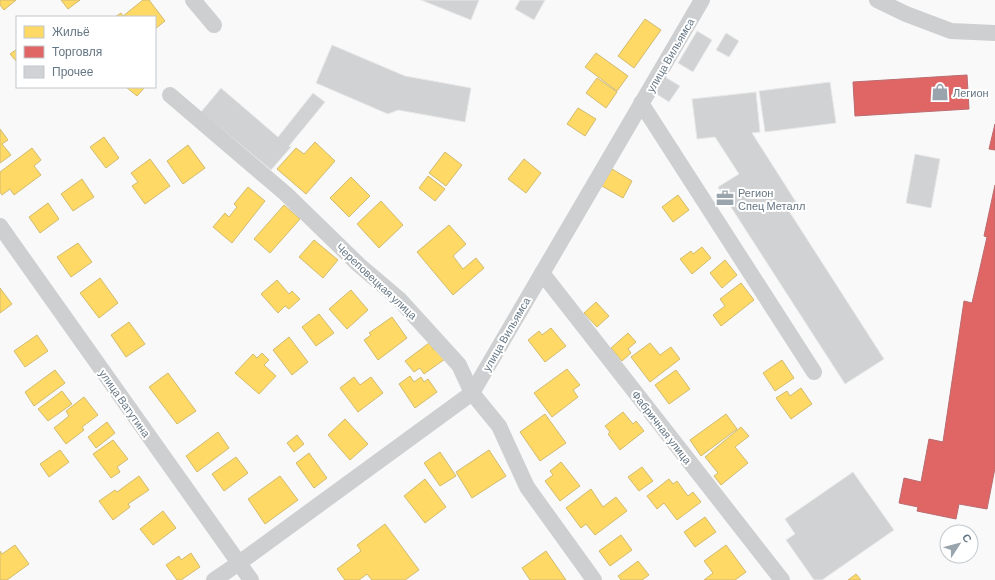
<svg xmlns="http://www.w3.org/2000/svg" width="995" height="580" viewBox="0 0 995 580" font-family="Barlow,sans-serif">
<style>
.homes{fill:#ffd966;stroke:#d1bb6f}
.shops{fill:#e06666;stroke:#bb6b6f}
.building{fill:#d0d2d3;stroke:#e8e8e8}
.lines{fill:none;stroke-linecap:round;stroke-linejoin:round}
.minor{stroke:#cecfd0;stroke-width:16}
.labels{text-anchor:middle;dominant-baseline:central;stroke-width:4;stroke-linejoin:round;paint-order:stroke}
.street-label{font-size:11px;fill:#657683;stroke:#fff}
.poi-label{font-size:11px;fill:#657683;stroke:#fff;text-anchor:start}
</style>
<rect width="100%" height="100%" fill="#f9f9f9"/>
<g class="homes">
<path d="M0,0H16L4,10L0,5Z"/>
<path d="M61,0H80L68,9Z"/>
<path d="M143,0H149L165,21L155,29V17H115L121,13L123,16Z"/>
<path d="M645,19L661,30L634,68L618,56Z"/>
<path d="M17,49V62L10,54Z"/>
<path d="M596,53L628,76L617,91L585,67Z"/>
<path d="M597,78L617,92L606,108L586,93Z"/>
<path d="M126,87H145L137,96Z"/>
<path d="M578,108L596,119L585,136L567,124Z"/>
<path d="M0,129L8,140L2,144L11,155L0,163Z"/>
<path d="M104,137L119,158L106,168L90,147Z"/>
<path d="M315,142L335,161L306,194L277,169L296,148L304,154Z"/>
<path d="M188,145L205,168L183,184L167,161Z"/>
<path d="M32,148L41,160L34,166L41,175L14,195L10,189L2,195L0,192V172Z"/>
<path d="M445,152L462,165L446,186L429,173Z"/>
<path d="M150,159L170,186L145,204L132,186L138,182L131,173Z"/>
<path d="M524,159L541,173L526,193L508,179Z"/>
<path d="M612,169L632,181L623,198L602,186Z"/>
<path d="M428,176L445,189L435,201L419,188Z"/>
<path d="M351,177L370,196L349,217L330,198Z"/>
<path d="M82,179L94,197L73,211L61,194Z"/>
<path d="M248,187L265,201L232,243L213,227L225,213L229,217L237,207L234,204Z"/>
<path d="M678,195L689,210L673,222L662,207Z"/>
<path d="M381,201L403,225L379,248L357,224Z"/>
<path d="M48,203L59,219L40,233L29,217Z"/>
<path d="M284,205L300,219L270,253L254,239Z"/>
<path d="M449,225L466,244L453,256L463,269L476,258L484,268L453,295L417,252Z"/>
<path d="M314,240L338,260L323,278L299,257Z"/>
<path d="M78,243L92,262L71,277L57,257Z"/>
<path d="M702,247L711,258L692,274L680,259L691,251L693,254Z"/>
<path d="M725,260L737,275L722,288L710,273Z"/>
<path d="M100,278L118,303L99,318L80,293Z"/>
<path d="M277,280L289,294L292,291L300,299L289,309L285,306L278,313L261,294Z"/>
<path d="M741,283L754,300L721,326L713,315L725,306L720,299Z"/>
<path d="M0,288L12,304L0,313Z"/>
<path d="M351,290L368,310L347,329L329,309Z"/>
<path d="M596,302L609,316L597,327L584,313Z"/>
<path d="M319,314L334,333L316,346L302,327Z"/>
<path d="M392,317L407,338L378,360L364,340L371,335L369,333Z"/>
<path d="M129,322L145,344L126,357L111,335Z"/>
<path d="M551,328L566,346L545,362L528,340L539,331L542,335Z"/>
<path d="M628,333L636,342L628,349L631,353L622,361L611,348Z"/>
<path d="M37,335L48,351L25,367L14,351Z"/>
<path d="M289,337L308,362L292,375L273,350Z"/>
<path d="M429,343L434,350L437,348L445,359L424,374L420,368L414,372L405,361Z"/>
<path d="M650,343L660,355L671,347L680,359L650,382L631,357Z"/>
<path d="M262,353L269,360L264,365L276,376L259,394L235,373L253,354L257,358Z"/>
<path d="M782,360L794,378L775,391L763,373Z"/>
<path d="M567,369L580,385L573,390L578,397L552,417L534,393Z"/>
<path d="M55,370L65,383L34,406L25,392Z"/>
<path d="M676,370L690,389L669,404L655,385Z"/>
<path d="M168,373L196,411L177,424L149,387Z"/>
<path d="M410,376L414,382L421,377L424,382L428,379L437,392L415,408L399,384Z"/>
<path d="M354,377L360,385L371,377L383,393L358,412L340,388Z"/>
<path d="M801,388L812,404L791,419L776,398L787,391L790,396Z"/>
<path d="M62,391L72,404L48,421L38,409Z"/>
<path d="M84,397L98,415L82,427L84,430L66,444L54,428L69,416L66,411Z"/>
<path d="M623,412L633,424L636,421L644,431L620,450L608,434L610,432L605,426Z"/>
<path d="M545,414L566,443L540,461L520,432Z"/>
<path d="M726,414L737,429L701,456L690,440Z"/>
<path d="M345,419L368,444L350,460L328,435Z"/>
<path d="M107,422L115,433L96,448L88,437Z"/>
<path d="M741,427L749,436L735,447L748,463L721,485L714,476L718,473L705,457Z"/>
<path d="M218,432L229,448L197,472L186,456Z"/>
<path d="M297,435L304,444L294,452L287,443Z"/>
<path d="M113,440L128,459L117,467L120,472L111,478L93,454Z"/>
<path d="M60,450L69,462L49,477L40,464Z"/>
<path d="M489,450L506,476L472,498L456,472Z"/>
<path d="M440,452L456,476L440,486L424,463Z"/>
<path d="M309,453L327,478L314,488L296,463Z"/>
<path d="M236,457L248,473L224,491L212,474Z"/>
<path d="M561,462L580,486L560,501L545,481L553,475L550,471Z"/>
<path d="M642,467L653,481L639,491L628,477Z"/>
<path d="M139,476L149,490L128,504L130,507L113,520L99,501L115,490L117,492Z"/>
<path d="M280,476L298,500L265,524L248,499Z"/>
<path d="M425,479L446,507L425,523L404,496Z"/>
<path d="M669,479L673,484L677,481L688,496L693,492L701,502L677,520L664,503L657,509L647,496Z"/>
<path d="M591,489L603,507L616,497L627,511L595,535L586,524L581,528L566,508Z"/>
<path d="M163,511L176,528L153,545L140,529Z"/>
<path d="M705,517L716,532L695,547L684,532Z"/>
<path d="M385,524L419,570L405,580H372L367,574L359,580H345L337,569L361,551L357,545Z"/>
<path d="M621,535L632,550L610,566L599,551Z"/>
<path d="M15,545L29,564L7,580H0V551L2,554Z"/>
<path d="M726,545L746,572L735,580H704L713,573L704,561Z"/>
<path d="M546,551L566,580H530L522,568Z"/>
<path d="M191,553L200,567L181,580H177L166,565L179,556L181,560Z"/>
<path d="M638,561L649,575L642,580H621L618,576Z"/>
<path d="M856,574L861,580H848Z"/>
</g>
<g class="shops">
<path d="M967,75L969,109L855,116L853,82Z"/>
<path d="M995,124V150L989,149Z"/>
<path d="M995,185V468L987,509L959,504L956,519L917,511L918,507L899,503L904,478L921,482L929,439L943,442L964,301L972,303L987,237L984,236Z"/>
</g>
<g class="building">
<path d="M421,0H479L471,20Z"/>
<path d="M520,0H545L534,20L515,9Z"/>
<path d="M697,31L712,40L693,72L678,63Z"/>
<path d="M726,33L739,41L729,57L716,50Z"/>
<path d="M332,45L405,76L471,88L465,122L398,110L388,114L316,83Z"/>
<path d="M665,77L680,86L669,102L655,93Z"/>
<path d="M830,82L836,123L765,132L759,91Z"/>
<path d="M221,88L278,137L313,93L325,102L289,146L291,147L271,170L201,112Z"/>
<path d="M756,92L760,132L752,133L796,202L787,208L884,359L845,384L718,187L739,174L715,137L697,139L692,99Z"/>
<path d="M915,154L940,159L931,208L906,203Z"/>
<path d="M853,472L894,530L822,580H814L786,540L795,534L785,519Z"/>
</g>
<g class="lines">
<g class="minor">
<path d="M193,0L214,25"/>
<path d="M877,0L906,14L951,31L995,33"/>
<path d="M170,95L286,194L359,265L399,299L459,365L472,393L499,426L527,487L594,580"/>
<path d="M641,103L814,372"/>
<path d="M0,226L251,580"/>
<path d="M542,273L782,580"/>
<path d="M214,580L239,563L472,393L702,0"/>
</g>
</g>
<defs>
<g id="shop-bare" transform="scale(1.38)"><path d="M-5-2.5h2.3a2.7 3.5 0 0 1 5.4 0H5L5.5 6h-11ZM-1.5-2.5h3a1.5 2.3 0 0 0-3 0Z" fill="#99a4ac" stroke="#fff" stroke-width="2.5" paint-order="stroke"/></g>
<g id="office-bare" transform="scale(1.38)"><path d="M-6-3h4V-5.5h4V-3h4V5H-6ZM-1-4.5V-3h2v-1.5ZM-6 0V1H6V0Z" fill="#99a4ac" stroke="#fff" stroke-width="2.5" paint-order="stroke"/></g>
</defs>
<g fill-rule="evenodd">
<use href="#shop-bare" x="940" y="92"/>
<use href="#office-bare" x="725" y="198"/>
</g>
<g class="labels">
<g class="street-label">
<text transform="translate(670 55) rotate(-60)">улица Вильямса</text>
<text transform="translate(377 281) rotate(43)">Череповецкая улица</text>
<text transform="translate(506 334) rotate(-60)">улица Вильямса</text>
<text transform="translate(125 403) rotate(55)">улица Ватутина</text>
<text transform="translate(662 427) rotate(52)">Фабричная улица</text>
</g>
<g class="poi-label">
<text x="953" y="92">Легион</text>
<text x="738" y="192">Регион<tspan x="738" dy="13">Спец Металл</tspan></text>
</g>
</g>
<rect x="16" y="16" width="140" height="72" fill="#ffffff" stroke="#c1c8cd"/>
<rect x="24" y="26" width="20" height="12" fill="#ffd966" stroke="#c1c8cd"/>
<text x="52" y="36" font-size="12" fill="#657683">Жильё</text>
<rect x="24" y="46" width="20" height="12" fill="#e06666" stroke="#c1c8cd"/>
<text x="52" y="56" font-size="12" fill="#657683">Торговля</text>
<rect x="24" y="66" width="20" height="12" fill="#d0d2d3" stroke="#c1c8cd"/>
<text x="52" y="76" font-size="12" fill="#657683">Прочее</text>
<g transform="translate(959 544) rotate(54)"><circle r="19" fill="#ffffff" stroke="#c1c8cd"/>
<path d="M0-3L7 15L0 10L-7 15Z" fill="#99a4ac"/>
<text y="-6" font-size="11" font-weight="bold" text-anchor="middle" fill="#657683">С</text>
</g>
</svg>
